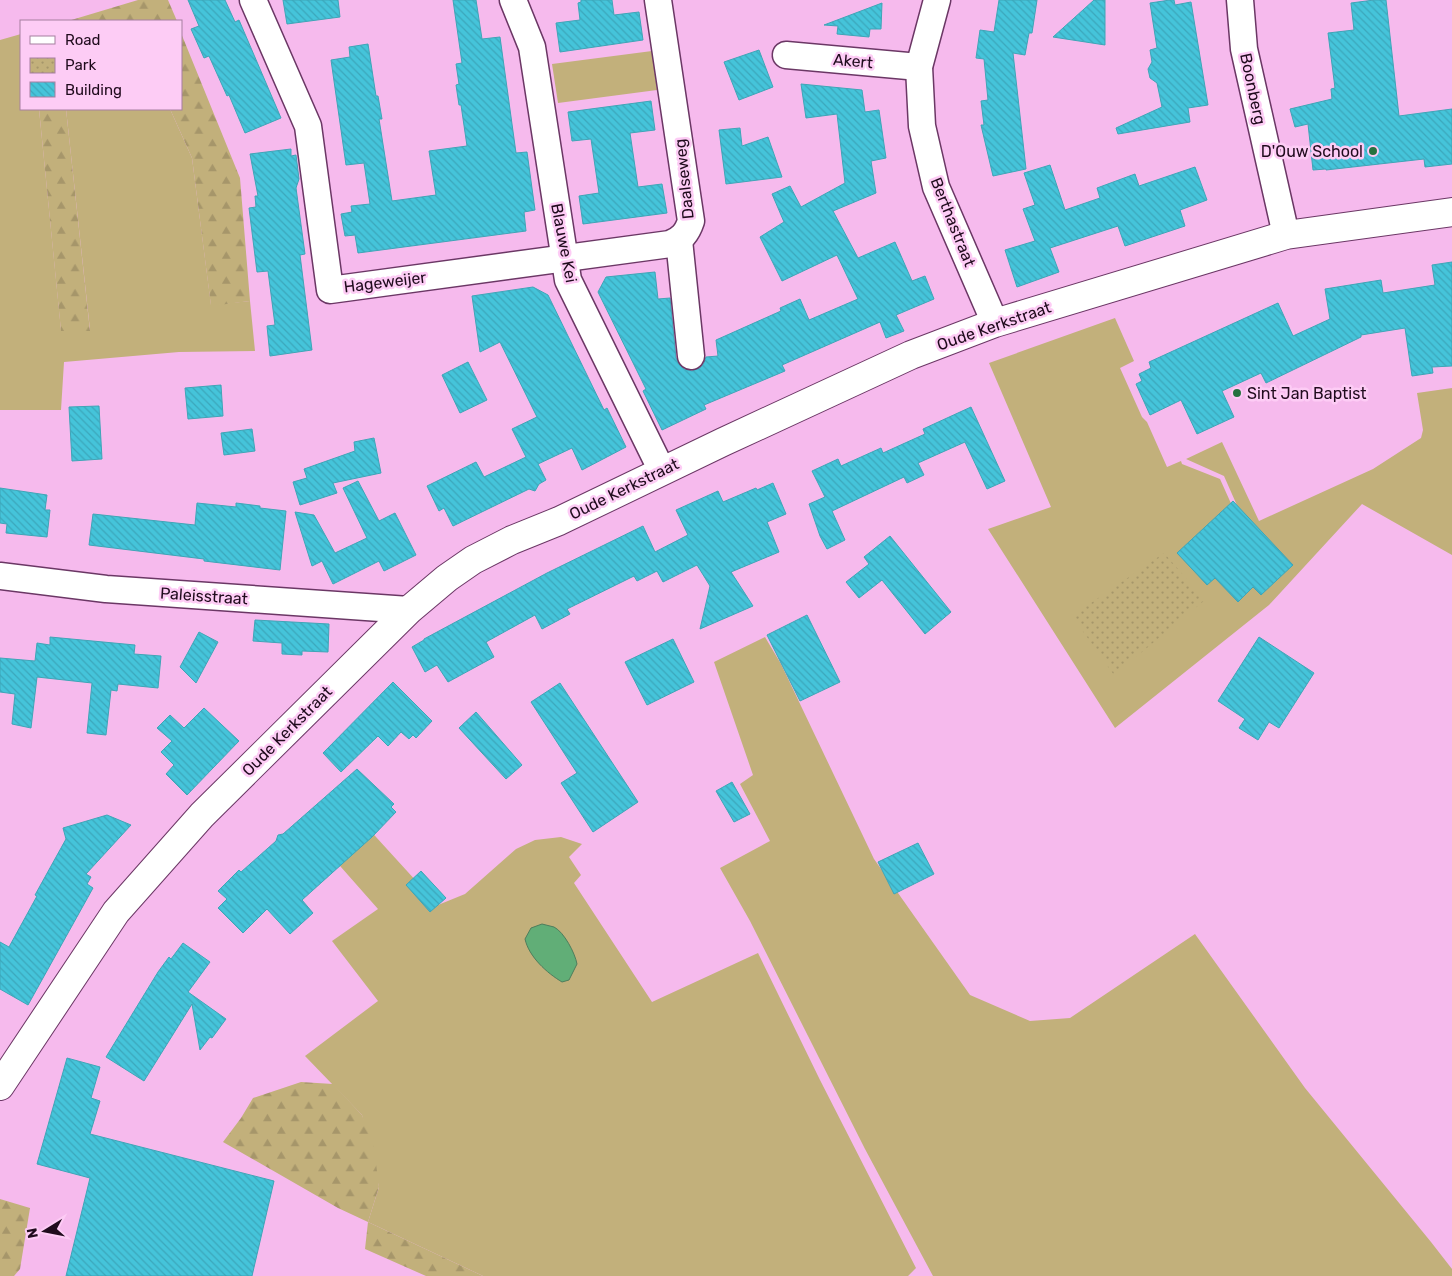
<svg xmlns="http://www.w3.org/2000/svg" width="1452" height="1276" viewBox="0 0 1452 1276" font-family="Rubik,sans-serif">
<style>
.green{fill:#c2b07b}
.forest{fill:url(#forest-firs)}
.park{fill:url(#park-dots)}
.water{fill:#61ae77;stroke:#4e7d5c}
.building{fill:url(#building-back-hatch);stroke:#3fa5b7}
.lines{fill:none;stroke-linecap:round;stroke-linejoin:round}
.street-casing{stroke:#6b3765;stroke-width:29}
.secondary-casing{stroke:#6b3765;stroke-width:30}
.street{stroke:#fff;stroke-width:26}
.secondary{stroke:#fff;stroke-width:28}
.poi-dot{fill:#25713f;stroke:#fdccf5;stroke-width:2}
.labels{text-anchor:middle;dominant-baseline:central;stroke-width:5;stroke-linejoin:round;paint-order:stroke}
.street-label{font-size:16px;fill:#200b1d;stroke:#fdccf5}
.poi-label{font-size:16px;fill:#200b1d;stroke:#fdccf5;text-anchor:end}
</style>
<defs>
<pattern id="forest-firs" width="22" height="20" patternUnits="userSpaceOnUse" patternTransform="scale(1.25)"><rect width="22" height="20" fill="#c2b07b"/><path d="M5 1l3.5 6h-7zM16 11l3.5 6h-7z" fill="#a6966a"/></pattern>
<pattern id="park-dots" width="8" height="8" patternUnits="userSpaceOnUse" patternTransform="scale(1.25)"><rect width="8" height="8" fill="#c2b07b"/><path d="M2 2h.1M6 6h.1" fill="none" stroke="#a6966a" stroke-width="1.8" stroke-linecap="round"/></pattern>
<pattern id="building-back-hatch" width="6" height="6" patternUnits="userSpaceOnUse" patternTransform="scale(1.25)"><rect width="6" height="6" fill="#45c4da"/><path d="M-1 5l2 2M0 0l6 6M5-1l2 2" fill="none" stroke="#3ca7bb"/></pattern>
</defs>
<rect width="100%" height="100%" fill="#f6baed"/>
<g class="green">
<path d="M21,34V109H39L61,330H90L66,109H170L192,158L211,305L250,301L255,351L179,352L64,362L61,410H0V40Z"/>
<path d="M652,51L657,90L558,103L552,64Z"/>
<path d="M1115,318L1134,361L1120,368L1142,417L1147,422L1167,467L1181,461L1182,464L1220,479L1243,530L1247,528L1224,476L1186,459L1222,442L1259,521L1373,469L1421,438L1423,430L1417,393L1452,388V555L1362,504L1269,605L1115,728L988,529L1051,507L989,363Z"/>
<path d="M765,637L781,664L874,859L970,995L1030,1021L1070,1018L1195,934L1305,1088L1431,1242L1452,1269V1276H933L865,1149L750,921L720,868L770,841L740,784L753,775L714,662Z"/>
<path d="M335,792L438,905L465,894L516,849L535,840L561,837L582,844L569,857L581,875L574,883L652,1002L758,953L820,1080L916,1268L908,1276H483L368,1222L379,1187L362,1115L305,1056L378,1001L332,941L378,909L303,824Z"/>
</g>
<g class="forest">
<path d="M138,0H168L177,21H68Z"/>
<path d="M181,33L240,178L250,301L211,306L192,158L170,109H181Z"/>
<path d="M39,109H66L90,331H61Z"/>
<path d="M301,1082L333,1084L362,1115L374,1148L379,1187L368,1222L483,1276H426L365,1249L368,1222L338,1208L223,1142L241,1118L253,1098Z"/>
<path d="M0,1199L30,1208L20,1269L14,1276H0Z"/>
</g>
<path class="park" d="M1164,553L1205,600L1114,675L1072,616Z"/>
<path class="water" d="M542,924C546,925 550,926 554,927C564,932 575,953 577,964L569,980L562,982C547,973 529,957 525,939L531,928Z"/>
<g class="building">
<path d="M188,0H225L235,22L239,20L281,118L245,133L229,95L227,96L209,56L204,58L191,29L199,26Z"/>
<path d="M283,0H338L340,17L287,24Z"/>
<path d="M453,0H476L482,39L500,37L516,153L527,152L535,210L524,212L526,231L358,253L355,235L345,236L341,214L352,212L351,206L370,204L364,163L346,165L331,60L350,57L349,47L368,44L376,96H378L382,119H379L392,201L436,195L429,151L467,146L461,105H459L456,85L459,84L456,64L462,63Z"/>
<path d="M581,0H612L614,15L639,12L643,40L560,52L556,23L580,20L578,3L581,2Z"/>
<path d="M999,0H1037L1032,33H1029L1025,55L1013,53L1026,169L993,176L981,125H984L981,101L988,100L984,59L976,58L980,30L994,32Z"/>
<path d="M1094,0H1105V45L1053,37Z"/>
<path d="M1170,0H1174L1175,5L1191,2L1208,105L1188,108L1190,122L1118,134L1116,128L1162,107L1157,83L1150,78L1148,69L1152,62L1150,50L1157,48L1150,3Z"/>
<path d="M1374,0H1386L1399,116L1452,109V164L1425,167L1424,159L1326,170V169L1313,170L1308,124L1295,127L1290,109L1332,99L1331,89L1335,88L1328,33L1354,30L1351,3Z"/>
<path d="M882,3L881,29H870L869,37L837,34L838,26L824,25Z"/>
<path d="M759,50L773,87L739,100L724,62Z"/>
<path d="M801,84L862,90L865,112L879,110L886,158L871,161L876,193L833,211L858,258L895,242L912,281L925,276L934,299L896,315L904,331L886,338L880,322L782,365L785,371L704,405L706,409L662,430L643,391L646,389L598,292L606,277L655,272L658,299L670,298L676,358L679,364L684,369L692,371L700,368L704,363L706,357L718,356L716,340L781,311L780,308L800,299L809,320L858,299L837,255L782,281L760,237L784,222L772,194L790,186L801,207L845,183L837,114L806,118Z"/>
<path d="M651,101L655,130L630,133L638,187L662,184L667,213L583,224L579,196L599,193L591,139L572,141L568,112Z"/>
<path d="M740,128L742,146L768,137L782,177L726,184L719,130Z"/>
<path d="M291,149V156L296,155L299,179L296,188L305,254L300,255L312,350L270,356L267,326L275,325L268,271L257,272L249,208L256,207L255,196H258L250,154Z"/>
<path d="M1050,165L1065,210L1100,198L1097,188L1135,174L1139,186L1195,167L1207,200L1180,210L1185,226L1125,246L1118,226L1050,248L1059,272L1017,287L1005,250L1035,241L1023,209L1035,205L1024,173Z"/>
<path d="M1452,262V366L1432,367L1433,373L1412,376L1405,328L1361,335V337L1266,383L1261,373L1222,391L1234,417L1197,434L1181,400L1150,415L1136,384L1142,381L1139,374L1151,368L1149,362L1278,303L1293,336L1330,319L1325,289L1381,280L1383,293L1435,285L1432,265Z"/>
<path d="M533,287L548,295L604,410L607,408L626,447L582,470L572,448L538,464L546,480L539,484L535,491L529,489L453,526L444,508L439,511L427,486L476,462L484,477L526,457L512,429L537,417L500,342L480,352L472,296Z"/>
<path d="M468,362L487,400L460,413L442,375Z"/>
<path d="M221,385L223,416L188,419L185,388Z"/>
<path d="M99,406L102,459L72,461L69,407Z"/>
<path d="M971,407L1005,481L987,489L965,442L918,463L924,475L907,483L904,477L832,511L845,540L827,549L820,536L809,504L825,497L812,471L838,459L841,466L881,448L883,453L925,434L923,429Z"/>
<path d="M252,429L255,451L224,455L221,433Z"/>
<path d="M374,438L381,473L333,483L337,493L300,505L293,482L307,478L304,469L355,451L354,442Z"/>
<path d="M358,481L379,521L395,513L416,555L384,571L379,561L333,584L322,561L312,566L295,512L314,515L335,553L367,538L343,488Z"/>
<path d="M773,483L786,514L767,522L779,552L731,572L753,606L700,629L710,586L697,565L663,582L657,571L637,581L634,576L567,609L570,614L542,629L535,615L486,642L494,657L448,682L437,665L425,672L412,647L424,640V639L547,573L643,526L655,552L688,535L676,510L718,491L723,502L756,488L757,490Z"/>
<path d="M0,488L47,495L45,510H50L47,537L6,533L7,524L0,523Z"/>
<path d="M1233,501L1293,565L1261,595L1253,587L1238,602L1215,578L1207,585L1177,553Z"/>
<path d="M197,503L236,507V503L260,506V508L286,511L280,570L204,561V559L89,545L93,514L195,525Z"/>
<path d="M890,536L951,612L925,634L882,580L859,598L846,582L869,564L864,557Z"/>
<path d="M807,615L840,682L800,701L767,635Z"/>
<path d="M255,620L329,624L328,652L302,651V655L282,654V643L253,641Z"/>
<path d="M199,632L218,642L196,683L180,667Z"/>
<path d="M50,637L135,645L134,654L161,656L158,688L118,684L117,691L111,690L106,735L87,733L92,683L37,677L31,728L12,724L15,694L0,692V658L35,661L37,643L50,645Z"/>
<path d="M1259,637L1314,673L1279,728L1269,722L1258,740L1239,728L1245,719L1218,701Z"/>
<path d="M673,639L694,682L647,705L625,662Z"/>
<path d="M393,682L432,721L416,738L413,735L409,739L401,732L388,746L378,736L341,772L323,753Z"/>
<path d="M560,683L638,802L593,832L561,783L577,773L531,702Z"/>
<path d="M204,708L239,741L187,795L166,774L174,765L161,752L172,741L157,728L170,715L184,728Z"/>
<path d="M476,712L522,765L506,779L459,728Z"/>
<path d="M357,769L394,804L391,807L396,812L372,837L302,900L313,913L290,934L267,909L243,933L218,908L227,899L218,891L239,870L241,872L276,841L278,835L283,834Z"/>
<path d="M732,782L750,814L734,822L716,791Z"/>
<path d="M107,815L131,825L86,874L91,877L87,884L93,888L28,1005L0,989V942L9,947L37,896L35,895L66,839L63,828Z"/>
<path d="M918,843L934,874L894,894L878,862Z"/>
<path d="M421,871L446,898L430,912L406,885Z"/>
<path d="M183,943L210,962L188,992L226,1019L212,1038L210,1037L200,1050L192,1004L144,1081L106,1057L158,972L169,957L171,959Z"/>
<path d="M67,1058L100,1067L91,1098L100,1101L90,1134L274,1181L252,1276H66L90,1178L37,1164Z"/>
</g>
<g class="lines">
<g class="street-casing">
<g id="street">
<path d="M253,0L308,126L330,290L670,244C682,239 687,233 691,221L658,0"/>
<path d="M513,0L532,47L568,280L662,471"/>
<path d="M937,0L919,67L922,126L936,187L995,323"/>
<path d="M1240,0L1244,49L1286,235"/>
<path d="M786,55L919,67"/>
<path d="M679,240L691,356"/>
<path d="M0,576L106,589L409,610"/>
</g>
</g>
<g class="secondary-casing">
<path id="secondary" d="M0,1086L116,912L202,815L409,610L447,578L473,560L512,540L559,521L723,442L911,355L995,323L1286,235L1452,212"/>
</g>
<use href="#street" class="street"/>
<use href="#secondary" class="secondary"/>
</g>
<g class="poi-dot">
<circle cx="1373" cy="151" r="5"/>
<circle cx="1237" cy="393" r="5"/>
</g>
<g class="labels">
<g class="street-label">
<text transform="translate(853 61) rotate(5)">Akert</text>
<text transform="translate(1253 89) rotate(78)">Boonberg</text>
<text transform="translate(684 179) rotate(-96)">Daalseweg</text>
<text transform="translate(953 222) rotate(68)">Berthastraat</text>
<text transform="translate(564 243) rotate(79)">Blauwe Kei</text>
<text transform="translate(385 282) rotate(-7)">Hageweijer</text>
<text transform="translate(994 326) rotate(-19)">Oude Kerkstraat</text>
<text transform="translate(624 489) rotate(-26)">Oude Kerkstraat</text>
<text transform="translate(204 596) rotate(4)">Paleisstraat</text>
<text transform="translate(287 731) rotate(-45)">Oude Kerkstraat</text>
</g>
<g class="poi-label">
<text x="1363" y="151">D'Ouw School</text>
<text x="1247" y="393" text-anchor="start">Sint Jan Baptist</text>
</g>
</g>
<rect x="20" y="20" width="162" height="90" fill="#fdccf5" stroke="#a57f9f"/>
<rect x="30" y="36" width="25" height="8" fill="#ffffff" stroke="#a57f9f"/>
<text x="65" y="45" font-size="15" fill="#200b1d">Road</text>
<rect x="30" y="58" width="25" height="15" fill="url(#park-dots)" stroke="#a57f9f"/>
<text x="65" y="70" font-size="15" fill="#200b1d">Park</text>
<rect x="30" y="82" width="25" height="15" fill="url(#building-back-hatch)" stroke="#a57f9f"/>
<text x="65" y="95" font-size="15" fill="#200b1d">Building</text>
<g transform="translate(45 1231) rotate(260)" stroke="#fdccf5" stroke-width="4" paint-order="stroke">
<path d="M0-4L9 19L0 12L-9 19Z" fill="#200b1d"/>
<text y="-8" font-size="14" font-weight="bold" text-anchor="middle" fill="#200b1d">N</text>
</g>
</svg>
